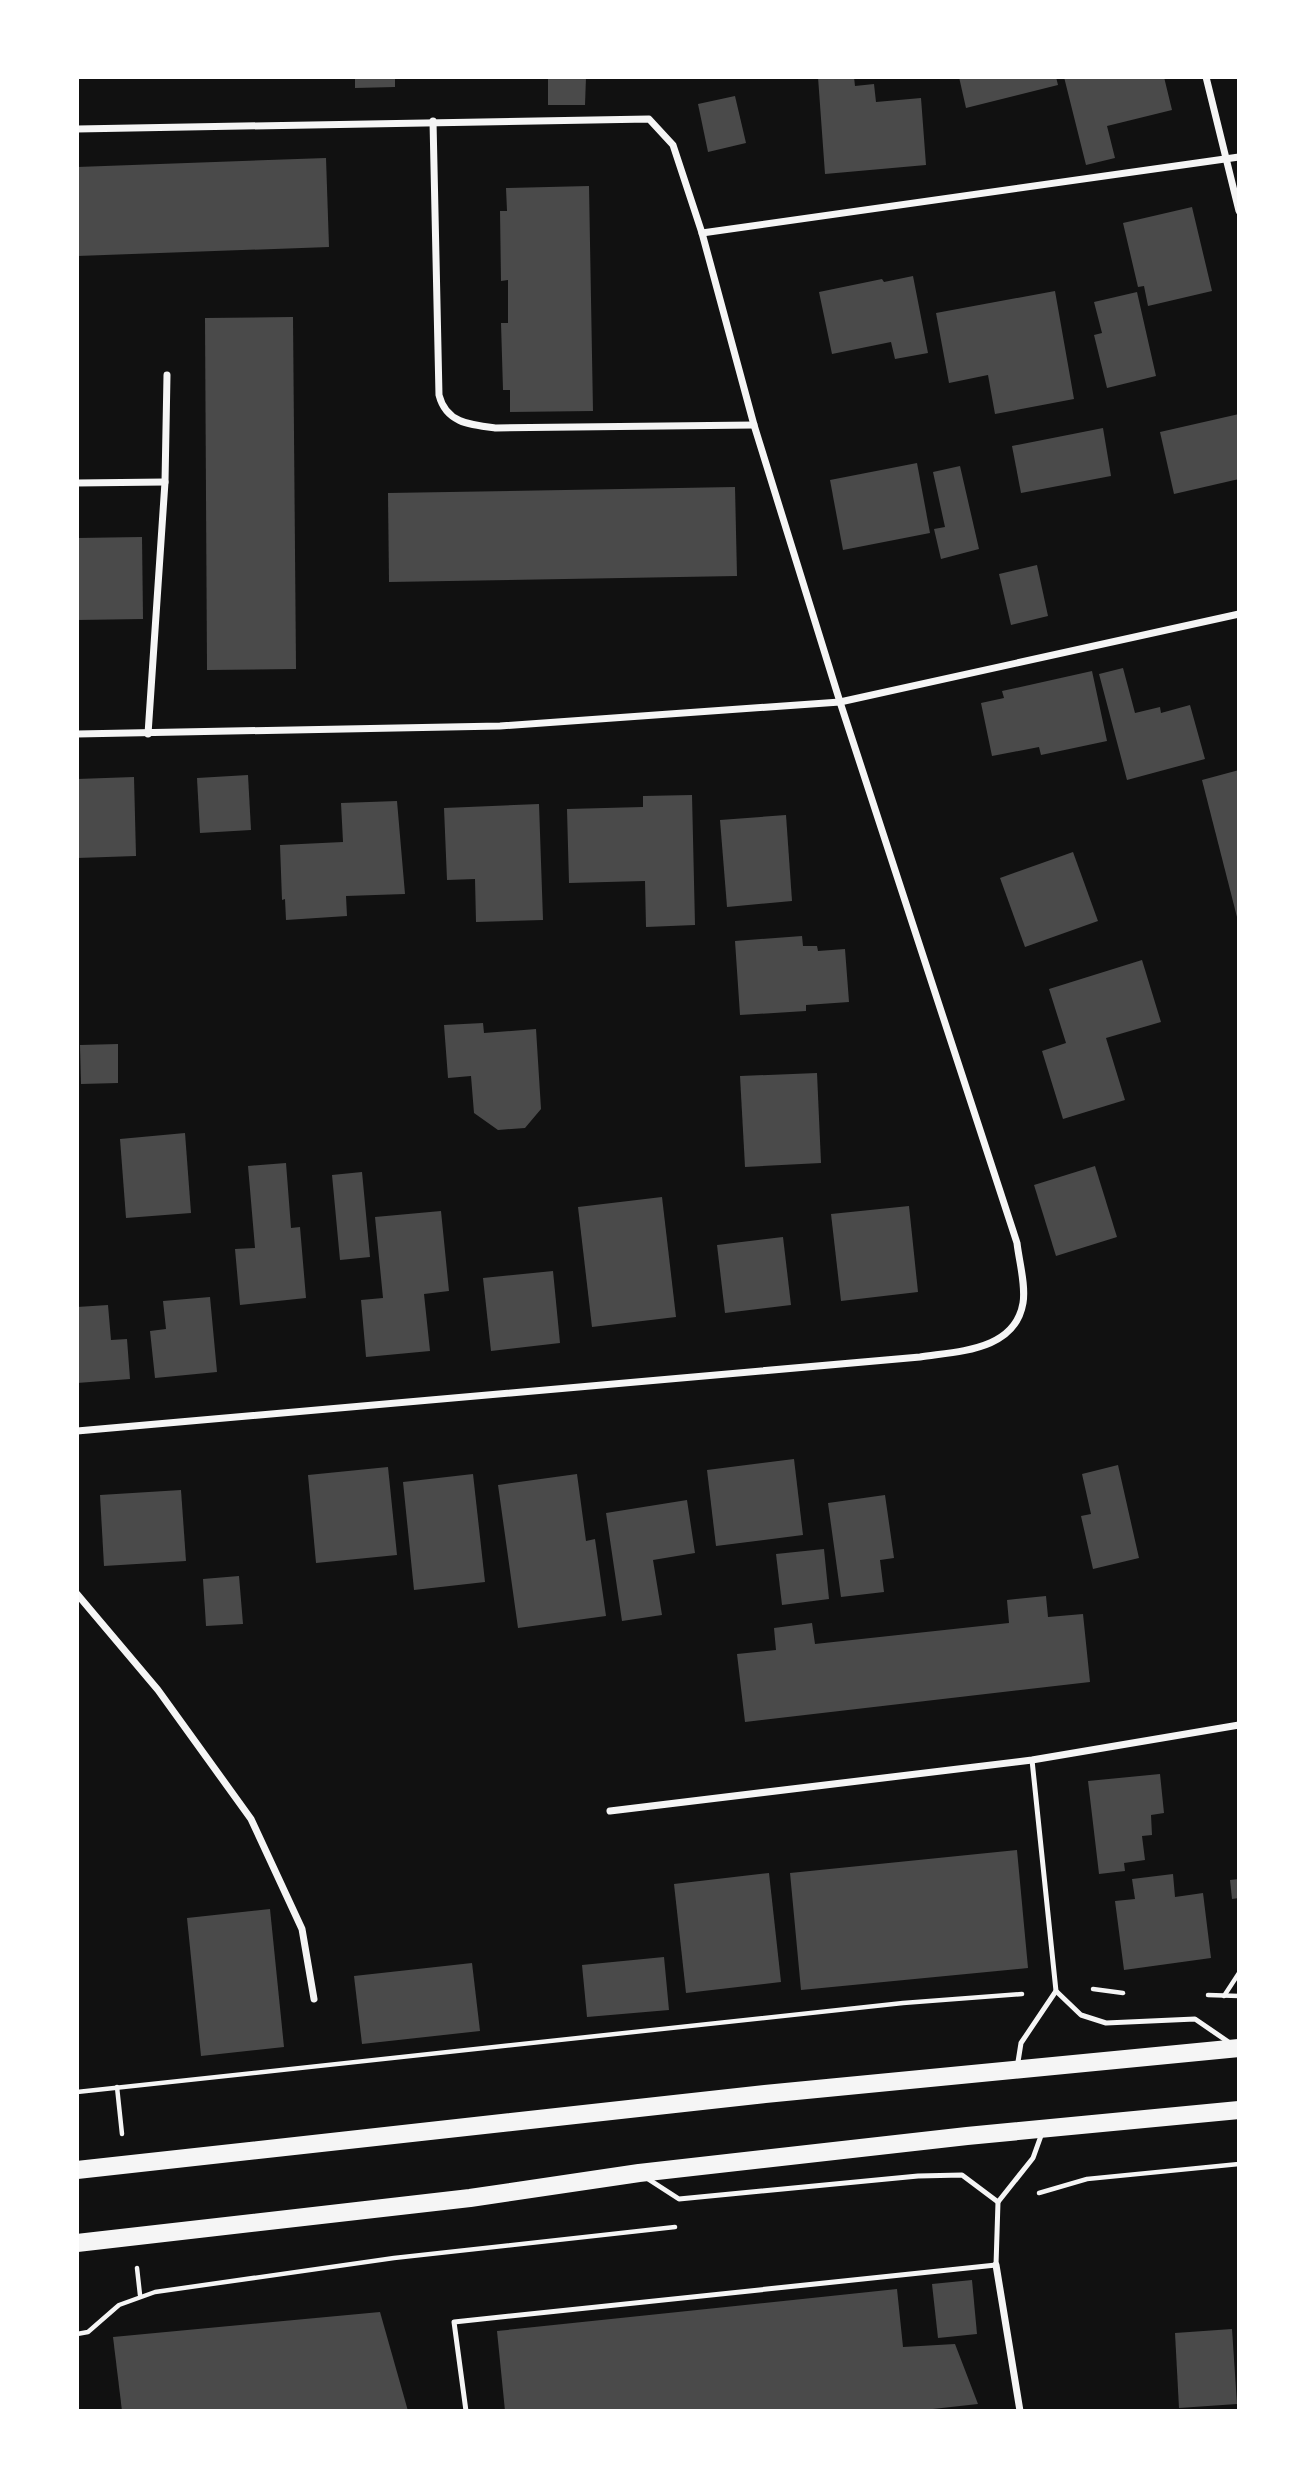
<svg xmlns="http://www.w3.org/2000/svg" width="1316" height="2488" viewBox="0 0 1316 2488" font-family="'IBM Plex Sans',sans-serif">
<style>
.building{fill:#4a4a4a}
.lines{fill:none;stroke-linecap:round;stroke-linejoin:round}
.path{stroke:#f5f5f5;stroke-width:4.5}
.service{stroke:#f5f5f5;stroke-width:5}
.minor{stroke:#f5f5f5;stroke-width:7}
.primary{stroke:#f5f5f5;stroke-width:18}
</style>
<rect width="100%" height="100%" fill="#111"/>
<g class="building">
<path d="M355,77H395V87L355,88Z"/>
<path d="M548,77H586L585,105H548Z"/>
<path d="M818,77H854L855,86L874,84L876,102L921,98L926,165L825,174Z"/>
<path d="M959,77H1056L1058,85L966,108Z"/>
<path d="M1064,77H1164L1172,110L1107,126L1115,158L1086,165Z"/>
<path d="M735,96L746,143L708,152L698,104Z"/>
<path d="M326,158L329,247L77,256V167Z"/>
<path d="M589,186L593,411L510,412V390H503L501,323H508V280L501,281L500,211H507L506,188Z"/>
<path d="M1192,207L1212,291L1148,306L1144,286L1138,287L1123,223Z"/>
<path d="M913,276L928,353L895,359L891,342L832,354L819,292L882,279L884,282Z"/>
<path d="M1055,291L1074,399L995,414L988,375L949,383L936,313Z"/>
<path d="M1137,292L1156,376L1107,388L1094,335L1102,333L1094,302Z"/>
<path d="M293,317L296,669L207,670L205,318Z"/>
<path d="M1239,414V479L1174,494L1160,432Z"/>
<path d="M1103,428L1111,476L1021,493L1012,446Z"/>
<path d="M917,463L930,533L843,550L830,480Z"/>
<path d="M960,466L979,549L941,559L934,529L945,527L933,472Z"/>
<path d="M735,487L737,576L389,582L388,493Z"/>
<path d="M142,537L143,619L77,620V538Z"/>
<path d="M1037,565L1048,616L1011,625L999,574Z"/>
<path d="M1123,668L1135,713L1160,707L1161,713L1190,705L1205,759L1127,780L1099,674Z"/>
<path d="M1092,671L1107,741L1041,755L1039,747L992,756L981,703L1004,698L1002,691Z"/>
<path d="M1239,770V921H1238L1202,780Z"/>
<path d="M248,775L251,830L200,833L197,778Z"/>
<path d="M134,777L136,856L77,858V779Z"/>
<path d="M692,795L695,925L646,927L645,881L569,883L567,809L643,807V796Z"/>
<path d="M397,801L405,894L346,896L347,916L286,920L285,899L282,900L280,845L343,842L341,803Z"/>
<path d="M539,804L543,920L476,922L475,879L447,880L444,808Z"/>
<path d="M786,815L792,901L727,907L720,820Z"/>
<path d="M1073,852L1098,921L1025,947L1000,878Z"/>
<path d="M802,936L803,946H817L818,951L845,949L849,1002L806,1005V1011L740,1015L735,941Z"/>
<path d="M1142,960L1161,1022L1106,1038L1125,1100L1063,1119L1042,1051L1066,1043L1049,989Z"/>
<path d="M483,1023L484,1033L536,1029L541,1109L525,1128L498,1130L474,1113L471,1076L448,1078L444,1025Z"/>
<path d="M118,1044V1083L81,1084L80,1045Z"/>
<path d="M817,1073L821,1163L745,1167L740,1076Z"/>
<path d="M185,1133L191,1213L126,1218L120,1139Z"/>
<path d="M286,1163L291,1228L300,1227L306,1298L240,1305L235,1249L255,1248L248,1166Z"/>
<path d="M1095,1166L1117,1237L1056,1256L1034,1185Z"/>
<path d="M362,1172L370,1257L340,1260L332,1175Z"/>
<path d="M662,1197L676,1317L592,1327L578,1207Z"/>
<path d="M909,1206L918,1292L841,1301L831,1214Z"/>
<path d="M441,1211L449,1291L424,1294L430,1351L366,1357L361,1300L383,1298L375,1217Z"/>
<path d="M783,1237L791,1305L725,1313L717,1245Z"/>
<path d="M553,1271L560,1343L491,1351L483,1278Z"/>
<path d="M210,1297L217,1372L155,1378L150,1331L166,1329L163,1301Z"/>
<path d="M108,1305L111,1340L127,1339L130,1379L77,1383V1307Z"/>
<path d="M794,1459L803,1535L716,1546L707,1470Z"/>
<path d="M1118,1465L1139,1558L1093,1569L1081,1516L1091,1514L1082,1474Z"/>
<path d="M388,1467L397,1555L316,1563L308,1475Z"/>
<path d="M473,1474L485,1582L414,1590L403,1482Z"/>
<path d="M577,1474L586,1541L595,1539L606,1616L518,1628L498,1485Z"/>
<path d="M181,1490L186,1561L104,1566L100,1495Z"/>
<path d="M885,1495L894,1558L880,1560L884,1592L841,1597L828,1503Z"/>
<path d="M687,1500L695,1553L653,1560L662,1615L622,1621L606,1513Z"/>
<path d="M824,1549L829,1599L782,1605L776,1554Z"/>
<path d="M239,1576L243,1624L206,1626L203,1579Z"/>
<path d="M1046,1596L1048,1617L1083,1614L1090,1682L745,1722L737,1654L776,1650L774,1628L812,1623L815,1644L1009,1623L1007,1600Z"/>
<path d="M1160,1774L1164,1813L1151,1815L1152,1835L1142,1836L1145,1860L1124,1863L1125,1871L1099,1874L1088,1781Z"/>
<path d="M1017,1850L1028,1968L801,1990L790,1873Z"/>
<path d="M769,1873L781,1982L686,1993L674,1884Z"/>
<path d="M1173,1874L1175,1897L1203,1893L1211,1958L1124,1970L1115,1901L1135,1899L1132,1879Z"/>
<path d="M1239,1879V1898L1232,1899L1230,1880Z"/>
<path d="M270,1909L284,2047L201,2056L187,1918Z"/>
<path d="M664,1957L669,2010L587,2017L582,1965Z"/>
<path d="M472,1963L480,2031L362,2044L354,1976Z"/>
<path d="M972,2280L977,2334L938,2338L932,2284Z"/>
<path d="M897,2289L903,2347L955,2344L978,2404L915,2411H505L497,2331Z"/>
<path d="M380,2312L408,2411H122L113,2337Z"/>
<path d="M1232,2329L1237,2404L1179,2408L1175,2333Z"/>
</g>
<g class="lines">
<g class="path">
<path d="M1093,1989L1123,1993"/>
<path d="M1208,1995L1239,1996"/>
<path d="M1224,1996L1239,1973"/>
<path d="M117,2087L122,2134"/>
<path d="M77,2092L903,2003L1022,1994"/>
<path d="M1039,2193L1087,2179L1239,2164"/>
<path d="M137,2268L140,2295"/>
<path d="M77,2334L88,2332L119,2305L155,2292L394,2258L675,2227"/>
</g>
<g class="service">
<path d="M1032,1760L1056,1991L1081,2015L1106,2023L1195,2019L1230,2043"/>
<path d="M1017,2068L1021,2043L1056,1991"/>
<path d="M645,2177L679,2199L918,2176L962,2175L998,2202"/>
<path d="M466,2411L454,2322L996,2265L998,2202L1033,2158L1042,2133"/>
</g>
<g class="minor">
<path d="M1206,77L1239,211"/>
<path d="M433,121L439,395C446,423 470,425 496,428L754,425"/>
<path d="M77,129L649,119L673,145L702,233L754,425L840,702L1017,1243C1019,1261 1026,1285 1023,1303C1015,1351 958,1351 920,1357L77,1431"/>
<path d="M702,233L1239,157"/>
<path d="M77,483L165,482"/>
<path d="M77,734L500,726L840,702L1239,614"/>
<path d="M148,734L165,482L167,375"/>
<path d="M77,1594L158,1690L251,1819L302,1929L314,1999"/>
<path d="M610,1811L1032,1760L1239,1725"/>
<path d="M996,2265L1020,2411"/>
</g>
<g class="primary">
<path d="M77,2170L765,2094L1239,2048"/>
<path d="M77,2243L470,2198L639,2173L967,2136L1239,2110"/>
</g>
</g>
<rect width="1316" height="2488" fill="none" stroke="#ffffff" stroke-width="158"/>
</svg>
